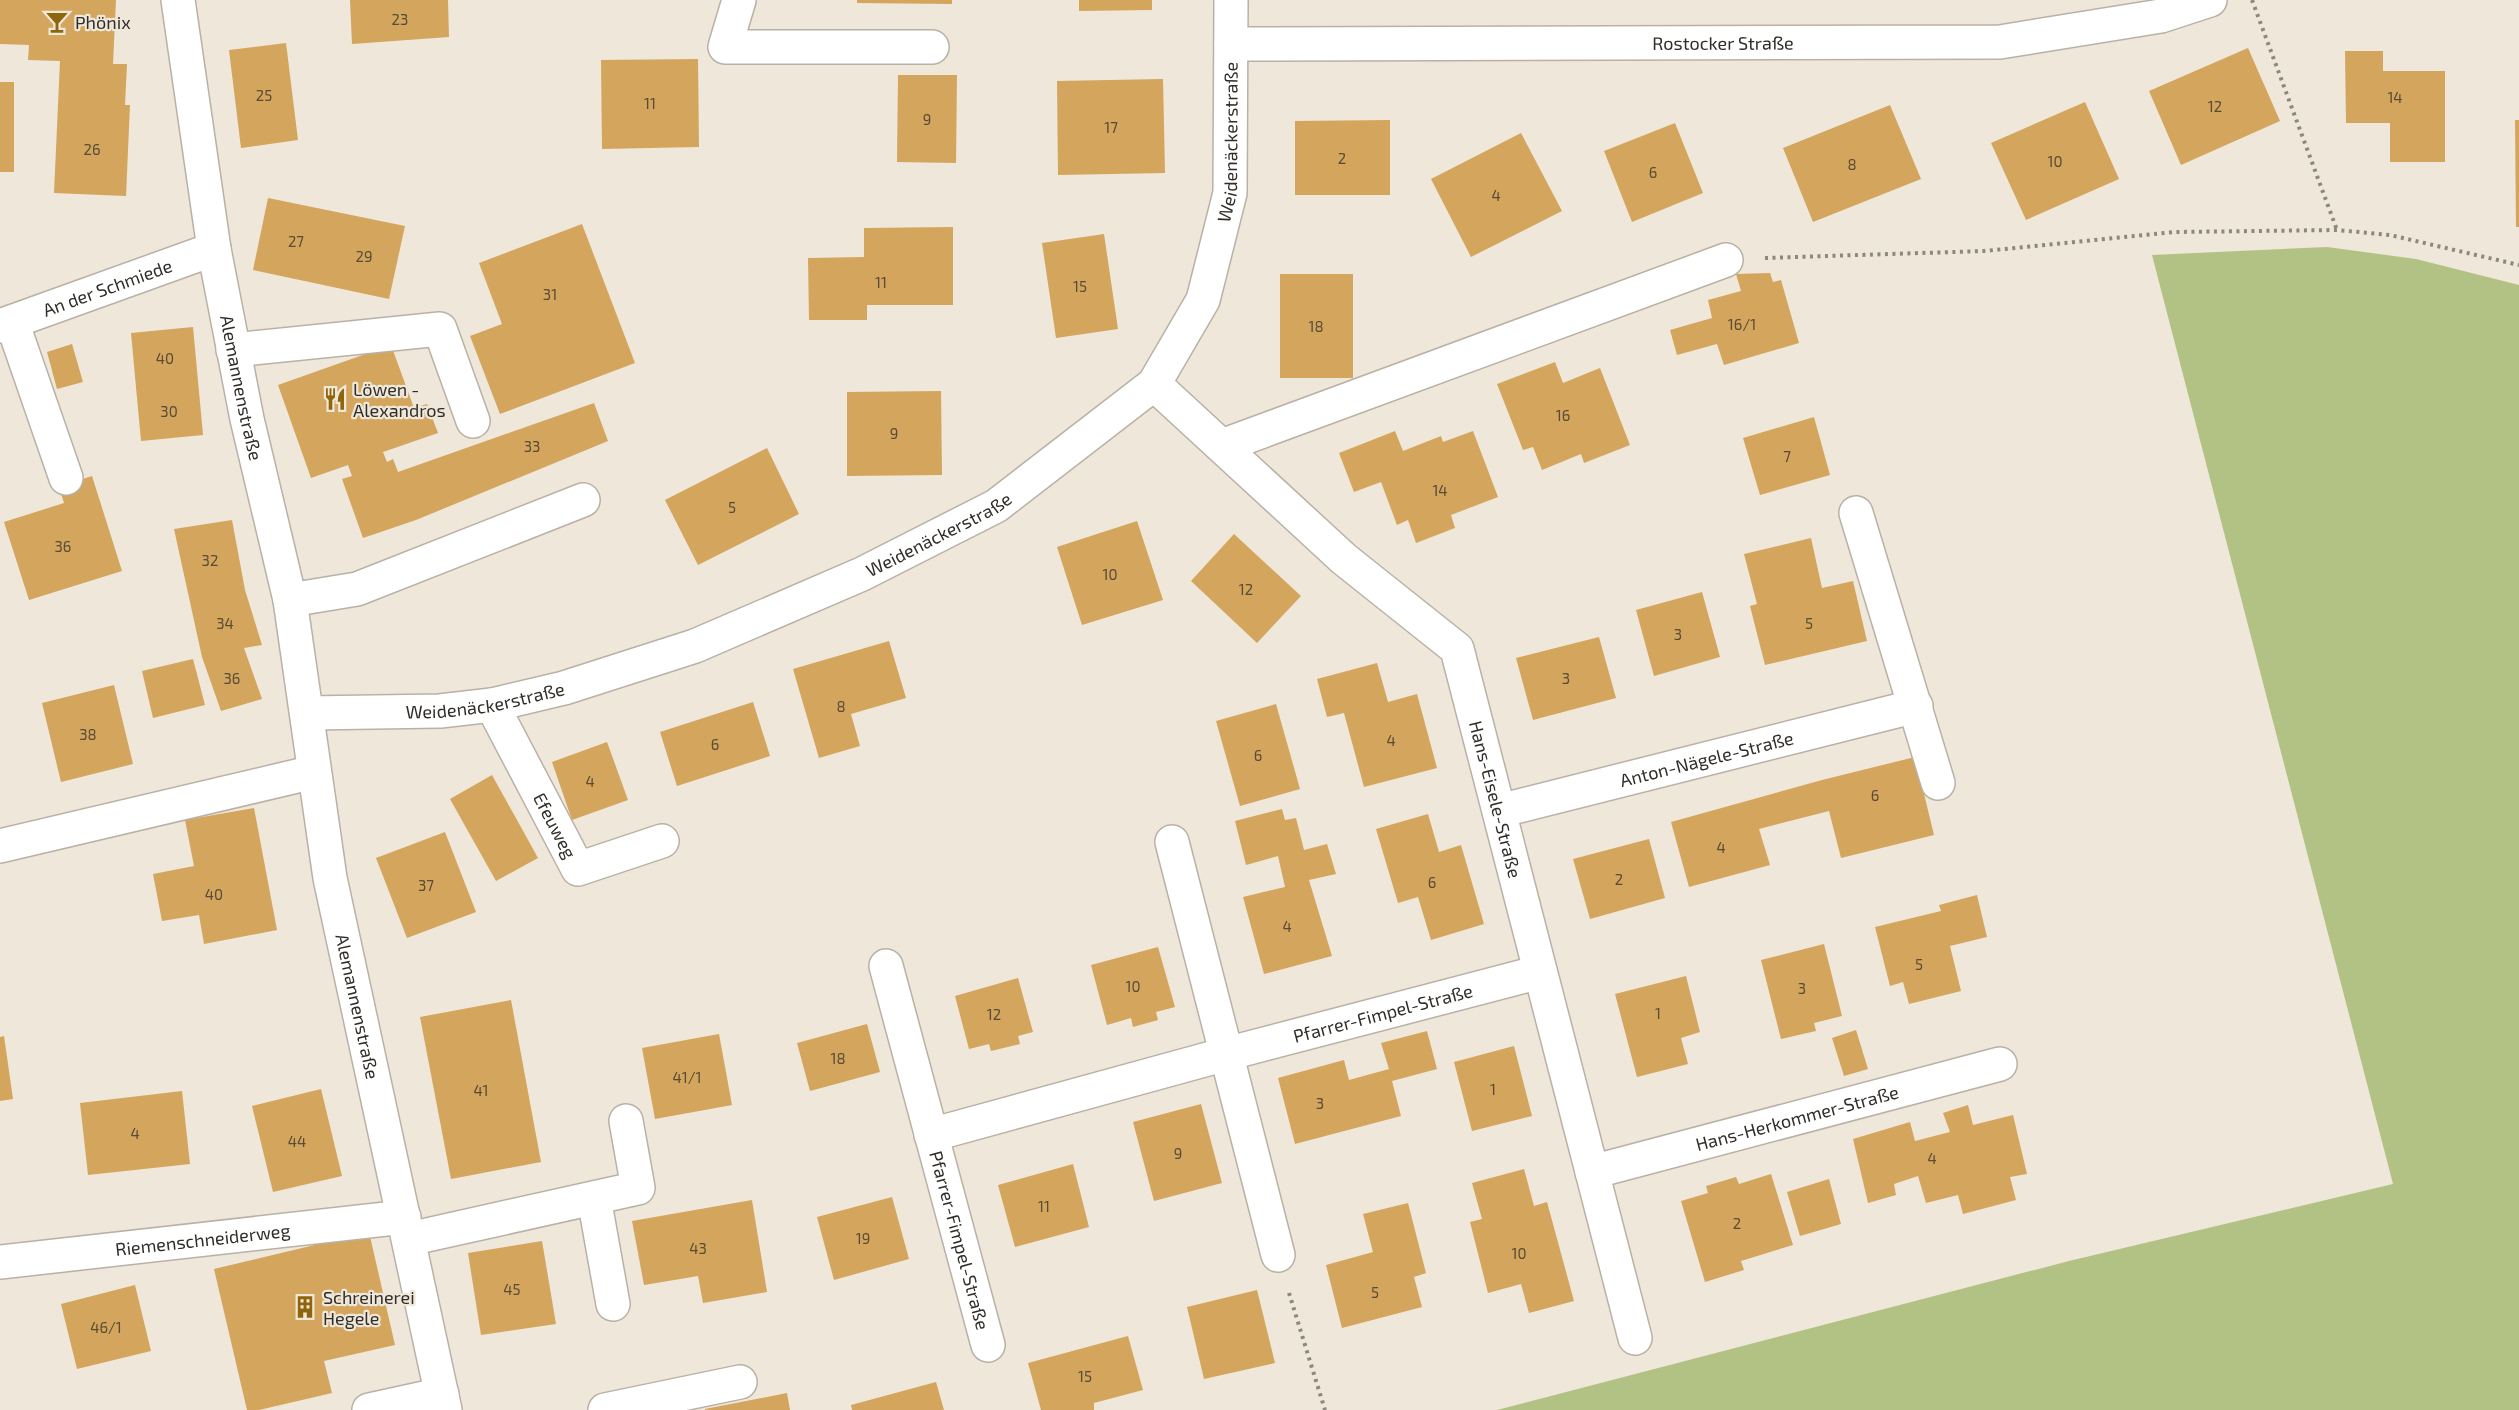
<svg xmlns="http://www.w3.org/2000/svg" width="2519" height="1410" viewBox="0 0 2519 1410" font-family="'Exo 2',sans-serif">
<style>
.green{fill:#b1c284}
.building{fill:#d3a55d}
.lines{fill:none;stroke-linecap:round;stroke-linejoin:round}
.minor-casing{stroke:#b9b1a5;stroke-width:36}
.path{stroke:#8d887f;stroke-width:4;stroke-dasharray:3 4.5;stroke-linecap:butt}
.minor{stroke:#fff;stroke-width:33}
.labels{text-anchor:middle;dominant-baseline:central;stroke-width:4.5;stroke-linejoin:round;paint-order:stroke}
.number-label{font-size:15px;fill:#594b36}
.poi-label{font-size:18px;fill:#302d29;stroke:#efe7da;text-anchor:start}
.street-label{font-size:18px;fill:#302d29;stroke:#efe7da}
</style>
<rect width="100%" height="100%" fill="#efe7da"/>
<path class="green" d="M2327,247L2416,259L2519,285V1410H1497L2069,1261L2393,1184L2152,255Z"/>
<g class="building">
<path d="M0,0H116L113,64H127L125,105H130L126,196L54,193L60,61L28,60L29,45L0,44Z"/>
<path d="M350,0H448L449,37L352,44Z"/>
<path d="M857,0H952V4L857,3Z"/>
<path d="M1079,0H1152V10L1079,11Z"/>
<path d="M286,43L298,140L241,148L229,50Z"/>
<path d="M2248,48L2280,121L2181,165L2149,91Z"/>
<path d="M2345,51H2383V71H2445V162H2390V123H2346Z"/>
<path d="M698,59L699,147L602,149L601,60Z"/>
<path d="M898,75H957L956,163L897,162Z"/>
<path d="M1163,79L1165,173L1058,175L1057,81Z"/>
<rect x="0" y="82" width="14" height="90"/>
<path d="M2085,102L2119,179L2026,220L1991,143Z"/>
<path d="M1890,105L1921,179L1813,222L1783,148Z"/>
<path d="M1390,120V195H1295V121Z"/>
<path d="M2515,120H2519V227H2516Z"/>
<path d="M1675,123L1703,193L1632,222L1604,151Z"/>
<path d="M1521,133L1562,211L1471,257L1431,179Z"/>
<path d="M268,198L405,226L389,299L253,270Z"/>
<path d="M582,224L635,363L500,414L470,336L502,324L479,263Z"/>
<path d="M953,227V305H867V320H809L808,258L864,257V228Z"/>
<path d="M1104,234L1118,329L1056,338L1042,243Z"/>
<path d="M1770,273L1773,282L1781,280L1799,343L1724,365L1717,344L1677,355L1670,330L1712,318L1708,300L1741,291L1736,274Z"/>
<rect x="1280" y="274" width="73" height="104"/>
<path d="M193,327L203,435L141,441L131,333Z"/>
<path d="M72,344L83,382L57,389L47,352Z"/>
<path d="M391,345L414,408L427,404L438,433L383,452L387,462L393,459L398,472L594,403L608,441L416,520L363,538L342,479L352,476L348,465L311,478L278,385Z"/>
<path d="M1555,362L1563,383L1600,368L1630,445L1584,463L1581,454L1542,470L1533,447L1523,450L1497,384Z"/>
<path d="M941,391L942,475L847,476V392Z"/>
<path d="M1814,417L1830,475L1760,495L1743,438Z"/>
<path d="M1395,431L1403,451L1441,436L1443,442L1473,431L1498,497L1451,515L1455,528L1416,543L1408,520L1397,525L1381,482L1354,492L1339,453Z"/>
<path d="M767,448L799,514L698,565L665,500Z"/>
<path d="M92,476L122,571L29,600L4,522L64,503L59,487Z"/>
<path d="M232,520L245,590L262,645L244,648L262,699L221,711L202,657L174,529Z"/>
<path d="M1137,521L1163,600L1082,625L1057,547Z"/>
<path d="M1234,534L1301,596L1257,643L1191,581Z"/>
<path d="M1811,538L1822,588L1853,581L1867,641L1765,665L1750,606L1757,604L1744,554Z"/>
<path d="M1702,592L1720,657L1654,676L1636,610Z"/>
<path d="M1599,637L1616,698L1533,720L1516,658Z"/>
<path d="M889,641L906,698L851,714L860,746L819,758L793,669Z"/>
<path d="M193,659L205,705L153,718L142,671Z"/>
<path d="M1377,663L1388,702L1417,694L1437,768L1364,787L1344,713L1327,717L1317,679Z"/>
<path d="M114,685L133,764L61,782L42,703Z"/>
<path d="M753,702L770,756L677,786L660,732Z"/>
<path d="M1276,704L1300,789L1240,806L1216,721Z"/>
<path d="M607,742L628,800L572,820L552,762Z"/>
<path d="M1915,757L1934,835L1841,858L1829,811L1759,829L1770,865L1689,887L1671,822L1822,780Z"/>
<path d="M492,775L538,858L496,881L450,799Z"/>
<path d="M254,808L277,930L204,944L199,915L162,921L153,874L194,866L185,820Z"/>
<path d="M1282,809L1285,820L1296,818L1304,850L1327,844L1336,874L1309,880L1332,956L1264,974L1243,897L1285,887L1278,856L1246,865L1235,821Z"/>
<path d="M1428,814L1439,852L1461,845L1484,924L1431,940L1418,897L1398,903L1376,829Z"/>
<path d="M445,832L476,912L407,938L376,858Z"/>
<path d="M1649,839L1665,898L1590,919L1573,859Z"/>
<path d="M1977,895L1987,937L1950,946L1961,991L1909,1004L1903,982L1890,986L1875,927L1941,911L1939,905Z"/>
<path d="M1824,944L1842,1016L1814,1023L1816,1031L1781,1039L1761,960Z"/>
<path d="M1158,947L1175,1007L1156,1012L1158,1020L1133,1027L1131,1018L1107,1025L1091,965Z"/>
<path d="M1686,976L1700,1032L1681,1038L1688,1064L1637,1077L1615,994Z"/>
<path d="M1018,978L1033,1032L1018,1036L1020,1044L991,1051L989,1044L969,1049L955,996Z"/>
<path d="M511,1000L541,1162L451,1179L420,1017Z"/>
<path d="M867,1024L880,1072L810,1091L797,1043Z"/>
<path d="M1856,1030L1868,1069L1844,1076L1832,1038Z"/>
<path d="M1427,1031L1437,1069L1392,1081L1401,1116L1295,1144L1278,1078L1344,1060L1349,1080L1389,1069L1381,1043Z"/>
<path d="M719,1034L732,1105L655,1119L642,1048Z"/>
<path d="M4,1036L13,1099L0,1101V1037Z"/>
<path d="M1514,1046L1532,1116L1472,1131L1454,1062Z"/>
<path d="M321,1089L342,1176L273,1192L252,1106Z"/>
<path d="M182,1091L190,1164L88,1175L80,1103Z"/>
<path d="M1201,1104L1222,1183L1154,1201L1133,1122Z"/>
<path d="M1968,1105L1973,1125L2013,1115L2027,1174L2010,1177L2016,1200L1963,1214L1958,1195L1926,1203L1918,1176L1894,1184L1896,1195L1868,1203L1853,1139L1910,1122L1915,1141L1950,1132L1943,1113Z"/>
<path d="M1073,1164L1089,1227L1015,1247L998,1185Z"/>
<path d="M1524,1169L1534,1206L1547,1202L1574,1301L1529,1313L1521,1284L1488,1293L1470,1222L1482,1219L1472,1183Z"/>
<path d="M1771,1174L1793,1245L1741,1261L1744,1270L1705,1282L1681,1201L1708,1193L1706,1186L1736,1177L1739,1184Z"/>
<path d="M1829,1179L1841,1224L1800,1236L1787,1192Z"/>
<path d="M892,1197L909,1259L834,1280L817,1217Z"/>
<path d="M752,1200L767,1292L703,1303L698,1276L644,1285L632,1221Z"/>
<path d="M1408,1203L1426,1273L1414,1277L1422,1307L1342,1328L1326,1265L1373,1252L1363,1214Z"/>
<path d="M369,1232L395,1345L324,1361L332,1393L259,1410H247L214,1269Z"/>
<path d="M542,1241L556,1324L481,1335L468,1253Z"/>
<path d="M135,1285L151,1351L77,1369L61,1304Z"/>
<path d="M1257,1290L1275,1363L1204,1379L1187,1307Z"/>
<path d="M1128,1336L1143,1390L1094,1403V1410H1041L1028,1363Z"/>
<path d="M936,1382L944,1410H852L851,1405Z"/>
<path d="M787,1393L790,1410H705V1409Z"/>
</g>
<g class="lines">
<g class="minor-casing">
<g id="minor">
<path id="s1" d="M178,0L214,249L247,419L290,600L330,878L445,1410"/>
<path d="M739,0L725,47H932"/>
<path id="s2" d="M1231,44L2000,42L2161,16L2210,0"/>
<path d="M12,322L66,478"/>
<path id="s3" d="M0,326L214,249"/>
<path d="M233,350L440,329L473,421"/>
<path id="s4" d="M1154,384L1344,559L1457,649L1635,1338"/>
<path d="M1222,446L1726,260"/>
<path d="M1856,513L1938,783"/>
<path d="M290,600L357,589L583,500"/>
<path id="s5" d="M492,705L578,869L662,841"/>
<path id="s6" d="M308,713L440,711L492,705L564,688L695,646L862,574L996,506L1154,384L1203,300L1230,193L1231,0"/>
<path id="s7" d="M1499,811L1916,706"/>
<path d="M1172,842L1278,1255"/>
<path d="M0,846L314,772"/>
<path id="s8" d="M886,966L988,1345"/>
<path id="s9" d="M931,1135L1226,1054L1540,972"/>
<path id="s10" d="M1592,1172L2000,1064"/>
<path d="M594,1198L613,1304"/>
<path d="M409,1239L638,1188L626,1121"/>
<path id="s11" d="M0,1262L404,1217"/>
<path d="M369,1410L442,1394"/>
<path d="M605,1410L740,1382"/>
</g>
</g>
<g class="path">
<path d="M2252,0L2337,230"/>
<path d="M1765,258L1984,251L2175,232L2337,230L2390,235L2519,265"/>
<path d="M1289,1293L1325,1410"/>
</g>
<use href="#minor" class="minor"/>
</g>
<defs>
<g id="bar-bare" transform="scale(1.8)"><path d="M-6-5H6L.8 .8V4.5H3.5V6h-7V4.5H-.8V.8Z" fill="#8e650a" stroke="#efe7da" stroke-width="2.5" paint-order="stroke"/></g>
<g id="restaurant-bare" transform="scale(1.8)"><path d="M-5-6h1v4h1v-4h1v4h1v-4h1v5L-1.5 .5V6h-2V.5L-5-1ZM5-6V6H3V1.5H1.5Q1.5-4 5-6Z" fill="#8e650a" stroke="#efe7da" stroke-width="2.5" paint-order="stroke"/></g>
<g id="building-bare" transform="scale(1.8)"><path d="M-4-6H4V6H1V3H-1V6H-4ZM-2.5-4.3h1.7v1.8h-1.7ZM.8-4.3h1.7v1.8H.8ZM-2.5-1h1.7V.8h-1.7ZM.8-1h1.7V.8H.8Z" fill="#8e650a" stroke="#efe7da" stroke-width="2.5" paint-order="stroke"/></g>
</defs>
<g fill-rule="evenodd">
<use href="#bar-bare" x="57" y="22"/>
<use href="#restaurant-bare" x="335" y="399"/>
<use href="#building-bare" x="305" y="1307"/>
</g>
<g class="labels">
<g class="number-label">
<text x="400" y="19">23</text>
<text x="264" y="95">25</text>
<text x="2395" y="97">14</text>
<text x="650" y="103">11</text>
<text x="2215" y="106">12</text>
<text x="927" y="119">9</text>
<text x="1111" y="127">17</text>
<text x="92" y="149">26</text>
<text x="1342" y="158">2</text>
<text x="2055" y="161">10</text>
<text x="1852" y="164">8</text>
<text x="1653" y="172">6</text>
<text x="1496" y="195">4</text>
<text x="296" y="241">27</text>
<text x="364" y="256">29</text>
<text x="881" y="282">11</text>
<text x="1080" y="286">15</text>
<text x="550" y="294">31</text>
<text x="1742" y="324">16/1</text>
<text x="1316" y="326">18</text>
<text x="165" y="358">40</text>
<text x="169" y="411">30</text>
<text x="1563" y="415">16</text>
<text x="894" y="433">9</text>
<text x="532" y="446">33</text>
<text x="1787" y="456">7</text>
<text x="1440" y="490">14</text>
<text x="732" y="507">5</text>
<text x="63" y="546">36</text>
<text x="210" y="560">32</text>
<text x="1110" y="574">10</text>
<text x="1246" y="589">12</text>
<text x="225" y="623">34</text>
<text x="1809" y="623">5</text>
<text x="1678" y="634">3</text>
<text x="232" y="678">36</text>
<text x="1566" y="678">3</text>
<text x="841" y="706">8</text>
<text x="88" y="734">38</text>
<text x="1391" y="740">4</text>
<text x="715" y="744">6</text>
<text x="1258" y="755">6</text>
<text x="590" y="781">4</text>
<text x="1875" y="795">6</text>
<text x="1721" y="847">4</text>
<text x="1619" y="879">2</text>
<text x="1432" y="882">6</text>
<text x="426" y="885">37</text>
<text x="214" y="894">40</text>
<text x="1287" y="926">4</text>
<text x="1919" y="964">5</text>
<text x="1133" y="986">10</text>
<text x="1802" y="988">3</text>
<text x="1658" y="1013">1</text>
<text x="994" y="1014">12</text>
<text x="838" y="1058">18</text>
<text x="687" y="1077">41/1</text>
<text x="1493" y="1089">1</text>
<text x="481" y="1090">41</text>
<text x="1320" y="1103">3</text>
<text x="135" y="1133">4</text>
<text x="297" y="1141">44</text>
<text x="1178" y="1153">9</text>
<text x="1932" y="1158">4</text>
<text x="1044" y="1206">11</text>
<text x="1737" y="1223">2</text>
<text x="863" y="1238">19</text>
<text x="698" y="1248">43</text>
<text x="1519" y="1253">10</text>
<text x="512" y="1289">45</text>
<text x="1375" y="1292">5</text>
<text x="106" y="1327">46/1</text>
<text x="1085" y="1376">15</text>
</g>
<g class="poi-label">
<text x="75" y="22">Phönix</text>
<text x="353" y="389">Löwen -<tspan x="353" dy="21">Alexandros</tspan></text>
<text x="323" y="1297">Schreinerei<tspan x="323" dy="21">Hegele</tspan></text>
</g>
<g class="street-label">
<text stroke="none"><textPath href="#s2" startOffset="492">Rostocker Straße</textPath></text>
<text stroke="none"><textPath href="#s6" startOffset="1186">Weidenäckerstraße</textPath></text>
<text stroke="none"><textPath href="#s3" startOffset="114">An der Schmiede</textPath></text>
<text stroke="none"><textPath href="#s1" startOffset="393">Alemannenstraße</textPath></text>
<text stroke="none"><textPath href="#s6" startOffset="664">Weidenäckerstraße</textPath></text>
<text stroke="none"><textPath href="#s6" startOffset="178">Weidenäckerstraße</textPath></text>
<text stroke="none"><textPath href="#s7" startOffset="214">Anton-Nägele-Straße</textPath></text>
<text stroke="none"><textPath href="#s4" startOffset="558">Hans-Eisele-Straße</textPath></text>
<text stroke="none"><textPath href="#s5" startOffset="136">Efeuweg</textPath></text>
<text stroke="none"><textPath href="#s1" startOffset="1023">Alemannenstraße</textPath></text>
<text stroke="none"><textPath href="#s9" startOffset="468">Pfarrer-Fimpel-Straße</textPath></text>
<text stroke="none"><textPath href="#s10" startOffset="212">Hans-Herkommer-Straße</textPath></text>
<text stroke="none"><textPath href="#s11" startOffset="204">Riemenschneiderweg</textPath></text>
<text stroke="none"><textPath href="#s8" startOffset="284">Pfarrer-Fimpel-Straße</textPath></text>
</g>
</g>
</svg>
